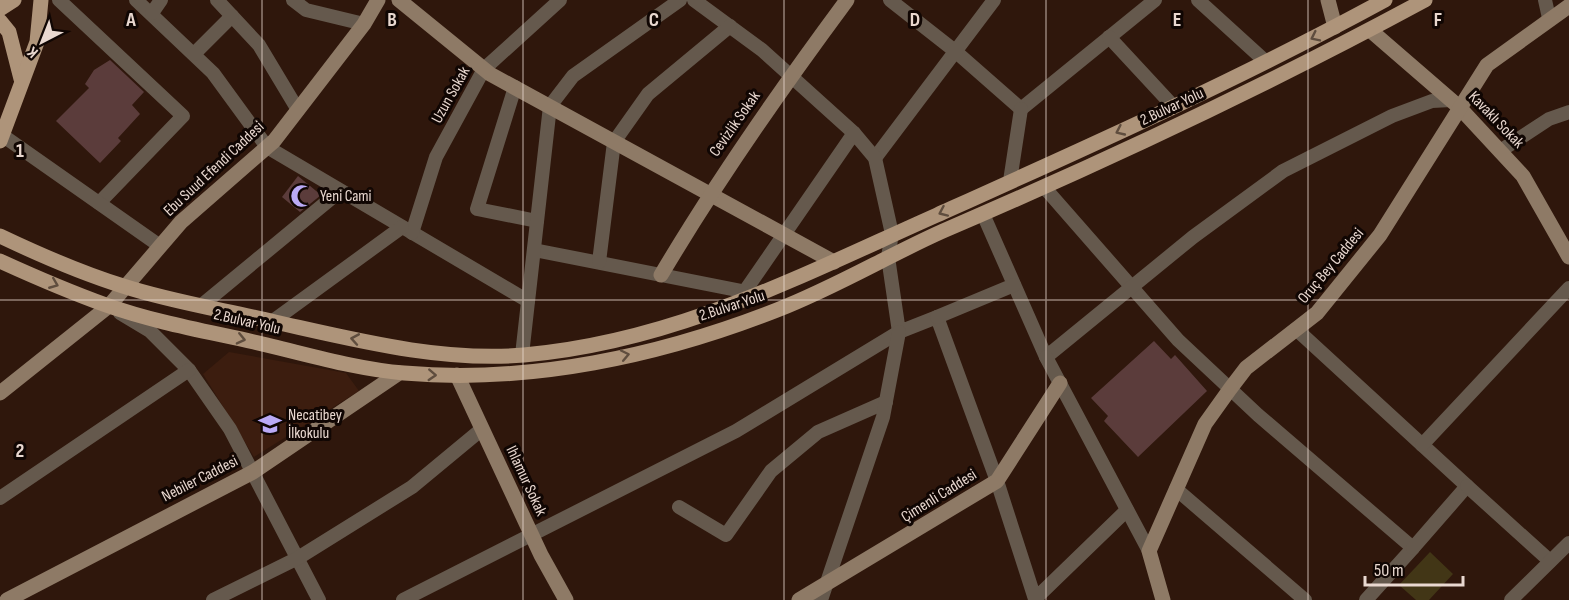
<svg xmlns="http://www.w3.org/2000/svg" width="1569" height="600" viewBox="0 0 1569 600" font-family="'Sofia Sans Condensed',sans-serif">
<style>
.built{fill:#3c1d0f}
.green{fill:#423616}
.building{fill:#5b3c3b}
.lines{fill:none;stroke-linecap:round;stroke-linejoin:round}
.street{stroke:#65594d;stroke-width:14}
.secondary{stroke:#8e7a66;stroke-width:15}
.primary{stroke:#ae947a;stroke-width:15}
.oneway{stroke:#5f4d3e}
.grid{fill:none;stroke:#e9d8d0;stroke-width:1.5;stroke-opacity:0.55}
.labels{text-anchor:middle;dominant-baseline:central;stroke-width:6;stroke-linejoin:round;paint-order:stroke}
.street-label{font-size:16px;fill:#e9d8d0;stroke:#100603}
.poi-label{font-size:16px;fill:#e9d8d0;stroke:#100603;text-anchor:start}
.grid-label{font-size:20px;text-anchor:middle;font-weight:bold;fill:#e9d8d0;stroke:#100603;stroke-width:6;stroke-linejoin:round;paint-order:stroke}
</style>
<rect width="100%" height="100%" fill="#2f170c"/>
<path class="built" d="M229,352L346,373L359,391L254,457L203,374Z"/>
<path class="green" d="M1430,552L1453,574L1429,600H1416L1399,585Z"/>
<g class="building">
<path d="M110,60L144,92L132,105L140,114L118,138L121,141L100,163L56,121L89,88L85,84L94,70Z"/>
<path d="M298,176L321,195L300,212L282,197Z"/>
<path d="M1154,341L1171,359L1175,355L1207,391L1138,457L1104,421L1108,416L1091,398Z"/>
</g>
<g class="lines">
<g class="street">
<path d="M59,0L183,116L99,203"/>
<path d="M136,0L213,73L267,147L528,301"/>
<path d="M217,0L259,45L298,110"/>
<path d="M293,0L306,10L364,24"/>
<path d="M694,0L762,50L854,133"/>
<path d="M890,0L955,51L1021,109L1155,0"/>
<path d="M1198,0L1265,61"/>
<path d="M1545,0L1549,18"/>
<path d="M152,13L161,0"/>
<path d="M1109,37L1173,106"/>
<path d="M194,54L232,16"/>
<path d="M515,87L477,209L537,221"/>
<path d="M2,135L160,246"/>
<path d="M1500,151L1549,119L1569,112"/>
<path d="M875,158L994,0"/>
<path d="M1010,181L1021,109"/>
<path d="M1044,187L1178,340L1258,415L1413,548L1366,600"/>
<path d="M983,214L1046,357L1193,237L1283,171L1392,116L1432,101L1451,100"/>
<path d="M412,233L436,157L484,69L560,0"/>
<path d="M534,250L752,293"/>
<path d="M599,262L614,142L648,94L730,26"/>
<path d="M745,291L854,133L875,158L892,234L888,257L899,332L937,317L997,481L1035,599L1127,510"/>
<path d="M202,305L340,191"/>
<path d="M120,313L150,331L189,370L230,429L319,600"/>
<path d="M937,317L1014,285"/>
<path d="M273,321L402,227"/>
<path d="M1296,329L1467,486L1413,548"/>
<path d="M522,355L550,106L573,76L680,0"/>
<path d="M1046,357L1149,551"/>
<path d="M1422,445L1569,288"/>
<path d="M1467,486L1550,561"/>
<path d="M1176,489L1305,600"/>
<path d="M0,498L189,370"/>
<path d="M679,507L726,535L771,471L818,432L886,402"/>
<path d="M213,600L298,558L412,487L482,429"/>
<path d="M403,600L736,431L899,332"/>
<path d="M821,600L883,417L899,332"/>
<path d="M1511,600L1569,543"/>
</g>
<g class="secondary">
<path d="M399,0L490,74L834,262"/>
<path d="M1328,0L1335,27"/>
<path d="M1370,30L1459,107L1523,176L1569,257"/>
<path d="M661,275C718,179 781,89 847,0"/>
<path d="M457,375L541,555L566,600"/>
<path d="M0,393L109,306L181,222L274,141L364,24L378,0"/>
<path d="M7,600L253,472L399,373"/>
<path d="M799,600L997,481L1060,383"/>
<path d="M1163,600L1149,551L1205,424L1230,389L1246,368L1317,313L1380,235L1487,65L1569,6"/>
</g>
<g class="primary">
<path d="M0,9L14,0"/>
<path d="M0,21L9,32L21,79"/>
<path d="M0,141L37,42L41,0"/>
<path d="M0,236C40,255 81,273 123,286C172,302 225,310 275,322C356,340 441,362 524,355C675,342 802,275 937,215C1088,147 1240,79 1385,0"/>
<path d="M0,261C35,277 70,292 106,305C154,322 205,331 254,342C303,353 354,369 404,373C530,384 660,356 777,310C834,288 887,256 943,231C1106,161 1268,85 1425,0"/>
</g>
</g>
<defs><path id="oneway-chevron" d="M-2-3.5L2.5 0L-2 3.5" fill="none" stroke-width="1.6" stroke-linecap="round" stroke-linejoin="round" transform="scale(1.5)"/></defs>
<g class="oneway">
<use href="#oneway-chevron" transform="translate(1315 37) rotate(154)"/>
<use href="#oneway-chevron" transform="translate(1120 131) rotate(155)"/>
<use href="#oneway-chevron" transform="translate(943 212) rotate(156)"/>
<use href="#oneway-chevron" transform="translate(54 284) rotate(22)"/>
<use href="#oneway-chevron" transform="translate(241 339) rotate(13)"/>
<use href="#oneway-chevron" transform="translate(355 339) rotate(-170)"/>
<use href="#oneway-chevron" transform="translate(625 355) rotate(-12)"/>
<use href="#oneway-chevron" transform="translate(432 375) rotate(3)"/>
</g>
<path class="grid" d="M262,0V600M523,0V600M784,0V600M1046,0V600M1308,0V600M0,300H1569"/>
<defs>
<g id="mosque-bare" transform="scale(1.8)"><path d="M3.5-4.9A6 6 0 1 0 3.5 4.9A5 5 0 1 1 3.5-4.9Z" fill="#baaaf6" stroke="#100603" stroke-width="2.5" paint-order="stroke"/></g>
<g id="school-bare" transform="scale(1.8)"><path d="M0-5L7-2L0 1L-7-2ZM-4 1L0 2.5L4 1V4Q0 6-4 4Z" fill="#baaaf6" stroke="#100603" stroke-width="2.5" paint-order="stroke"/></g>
</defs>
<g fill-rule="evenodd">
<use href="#mosque-bare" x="302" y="196"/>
<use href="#school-bare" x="270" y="424"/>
</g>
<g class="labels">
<g class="street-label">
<text transform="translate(451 95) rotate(-61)">Uzun Sokak</text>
<text transform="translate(1172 107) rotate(-25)">2.Bulvar Yolu</text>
<text transform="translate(1496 120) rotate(46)">Kavaklı Sokak</text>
<text transform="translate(735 124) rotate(-55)">Cevizlik Sokak</text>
<text transform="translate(214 169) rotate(-43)">Ebu Suud Efendi Caddesi</text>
<text transform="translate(1331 266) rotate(-50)">Oruç Bey Caddesi</text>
<text transform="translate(732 306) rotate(-18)">2.Bulvar Yolu</text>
<text transform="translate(247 322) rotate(13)">2.Bulvar Yolu</text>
<text transform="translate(200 479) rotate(-27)">Nebiler Caddesi</text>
<text transform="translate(526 481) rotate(65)">Ihlamur Sokak</text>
<text transform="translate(939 496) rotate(-32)">Çimenli Caddesi</text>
</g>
<g class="poi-label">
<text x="320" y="196">Yeni Cami</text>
<text x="288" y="415">Necatibey<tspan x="288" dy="18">İlkokulu</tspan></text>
</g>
</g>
<g class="grid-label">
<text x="131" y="26">A</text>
<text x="392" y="26">B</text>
<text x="654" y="26">C</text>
<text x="915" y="26">D</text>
<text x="1177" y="26">E</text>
<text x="1438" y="26">F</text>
<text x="20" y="157">1</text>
<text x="20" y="457">2</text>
</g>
<g transform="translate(42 42) rotate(222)" stroke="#100603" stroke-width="4.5" paint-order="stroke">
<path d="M0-4.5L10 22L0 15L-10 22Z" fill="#e9d8d0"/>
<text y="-9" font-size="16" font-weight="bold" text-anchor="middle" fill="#e9d8d0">K</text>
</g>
<path d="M1365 576v9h98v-9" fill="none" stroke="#e9d8d0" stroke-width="3"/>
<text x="1374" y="576" font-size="18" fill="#e9d8d0" stroke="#100603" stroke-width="4.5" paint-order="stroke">50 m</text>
</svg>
